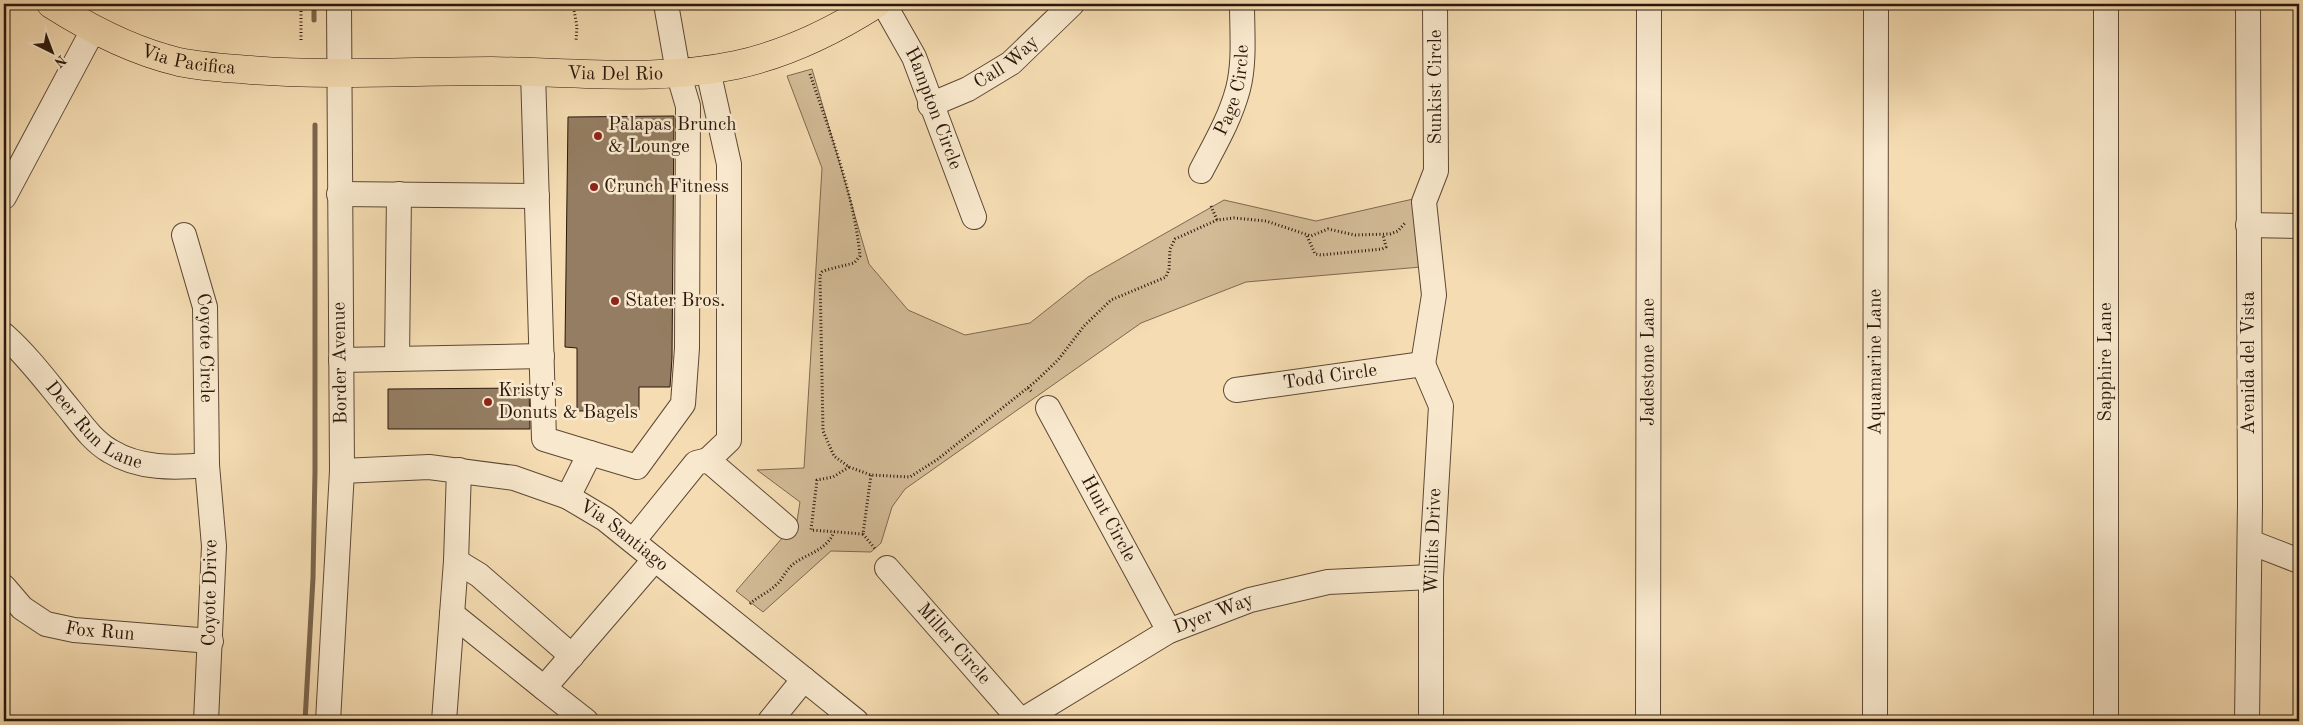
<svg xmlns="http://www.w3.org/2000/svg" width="2303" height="725" viewBox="0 0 2303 725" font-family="'Old Standard TT',serif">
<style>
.green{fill:#d2bb96;stroke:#7e6950}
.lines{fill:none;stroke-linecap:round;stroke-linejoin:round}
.stream{stroke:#7a654d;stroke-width:5}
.building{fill:#947d62;stroke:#2a170b}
.minor-casing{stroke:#5d4835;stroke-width:26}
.major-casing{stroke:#2a170b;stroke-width:29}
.path{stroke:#2a170b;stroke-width:3;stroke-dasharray:1 2.5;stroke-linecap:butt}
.minor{stroke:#f8e8cd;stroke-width:24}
.major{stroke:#f5dcb2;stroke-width:28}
.poi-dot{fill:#8f2418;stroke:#f8e8cd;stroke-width:2}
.labels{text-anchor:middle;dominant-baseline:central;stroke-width:5;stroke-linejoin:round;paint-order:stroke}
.street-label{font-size:19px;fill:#2a170b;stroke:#f8e8cd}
.poi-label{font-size:19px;fill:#2a170b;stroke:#f8e8cd;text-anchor:start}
</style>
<rect width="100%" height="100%" fill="#f5dcb2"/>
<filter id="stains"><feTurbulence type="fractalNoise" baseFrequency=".004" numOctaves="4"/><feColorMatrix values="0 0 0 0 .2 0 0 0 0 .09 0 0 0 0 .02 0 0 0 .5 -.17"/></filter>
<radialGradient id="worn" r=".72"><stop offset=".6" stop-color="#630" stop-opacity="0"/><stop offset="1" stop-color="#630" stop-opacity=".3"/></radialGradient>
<path class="green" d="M812,69L869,264L908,310L965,335L1030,323L1088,277L1224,200L1316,221L1422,197L1421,267L1246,282L1141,323L905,489L892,507L881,543L871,552L831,551L763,612L736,591L797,521L800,502L757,470L804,468L822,168L787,76Z"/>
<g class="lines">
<g class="stream">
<path d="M314,20V4"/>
<path d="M305,721L313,578L315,472V125"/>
</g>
</g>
<g class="building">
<path d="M674,116L672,358L670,387H639V410L577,411V348L565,347L568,117Z"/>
<path d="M529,388L530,429H388V389Z"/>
</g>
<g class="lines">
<g class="minor-casing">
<g id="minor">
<path id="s1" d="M884,4L914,57L974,217"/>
<path d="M708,70L729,164V440L708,460L786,527"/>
<path d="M533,72L544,439L590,453"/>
<path id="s2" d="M930,105L968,89L1011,63L1072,4"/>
<path id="s3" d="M1201,171C1215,144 1230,119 1238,89C1245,62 1242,32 1242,4"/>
<path d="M339,194L537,196"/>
<path d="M4,197L93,30"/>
<path d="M2248,225L2299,226"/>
<path id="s4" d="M184,235L205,307L207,465L214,546L206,721"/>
<path id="s5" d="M4,335C29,357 49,385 70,410C82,425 93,441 110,451C139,469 174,468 207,465"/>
<path d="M397,359L399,194"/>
<path d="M341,360L542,356"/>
<path d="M1423,364L1434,295L1424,202L1436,171L1435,4"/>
<path d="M1423,364L1441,406L1431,577V721"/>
<path id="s6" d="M1236,390L1423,364"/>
<path id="s7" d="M1048,408L1169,631"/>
<path id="s8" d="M342,471L429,467L514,478L568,497L605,519L856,721"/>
<path d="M568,497L590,453L637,467L683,404L687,348L688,106L678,72L666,4"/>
<path d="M633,541L696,463L708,460"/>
<path d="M2250,542L2299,561"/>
<path d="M456,561L479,575L572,656"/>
<path id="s9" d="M887,568L1021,721"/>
<path id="s10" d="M4,587L22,608L46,624L74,630L211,641"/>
<path d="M452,614L544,688"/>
<path d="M328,721L342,471L339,4"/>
<path d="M444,721L456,561L459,470"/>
<path d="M586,721L544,688L655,559"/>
<path d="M770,721L804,679"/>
<path id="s11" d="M1021,721L1169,631L1250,600L1328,582L1431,577"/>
<path id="s12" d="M1648,721L1649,4"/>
<path id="s13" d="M1875,721L1876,4"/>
<path d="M2106,721V4"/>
<path d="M2247,721L2250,504L2248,4"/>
</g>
</g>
<g class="major-casing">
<g id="major">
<path id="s14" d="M51,4C90,29 133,51 179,62C203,67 227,68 251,70C331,76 411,71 492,71C572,72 656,82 736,65C787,54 832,32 876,4"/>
</g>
</g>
<g class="path">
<path d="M301,4V41"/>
<path d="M573,4L577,27L576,41"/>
<path d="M810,74C830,133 854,194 860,256L854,263L826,270L822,272L820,276L823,431L834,456L849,467L871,475L910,477L938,459L1035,382L1058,360L1084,326L1111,300L1166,277L1169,269L1170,249L1175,239L1217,220L1234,218L1266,221L1311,236L1328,229L1355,235L1390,234L1398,231L1405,223"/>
<path d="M1211,206L1217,220"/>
<path d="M1307,236L1315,254L1321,255L1382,249L1386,247L1383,235"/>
<path d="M1028,388L1032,392"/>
<path d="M849,467L833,477L817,480L811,530L863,534L871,475"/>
<path d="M863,534L876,550"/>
<path d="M750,604C758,596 768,593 776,585C782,580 785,572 791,566C804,554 826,552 834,532"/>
</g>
<use href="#minor" class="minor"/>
<use href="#major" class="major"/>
</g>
<g class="poi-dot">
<circle cx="598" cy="136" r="5"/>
<circle cx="594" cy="187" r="5"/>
<circle cx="615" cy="301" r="5"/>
<circle cx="488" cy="402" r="5"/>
</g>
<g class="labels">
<g class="street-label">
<text stroke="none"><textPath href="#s14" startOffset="150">Via Pacifica</textPath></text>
<text stroke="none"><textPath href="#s2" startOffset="88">Call Way</textPath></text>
<text stroke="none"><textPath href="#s14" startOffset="578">Via Del Rio</textPath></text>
<text transform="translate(1436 87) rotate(-90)">Sunkist Circle</text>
<text stroke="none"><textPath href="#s3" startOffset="88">Page Circle</textPath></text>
<text stroke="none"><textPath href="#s1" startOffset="116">Hampton Circle</textPath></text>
<text stroke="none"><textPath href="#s4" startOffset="116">Coyote Circle</textPath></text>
<text stroke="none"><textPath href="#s12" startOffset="359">Jadestone Lane</textPath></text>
<text stroke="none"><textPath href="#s13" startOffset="359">Aquamarine Lane</textPath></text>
<text transform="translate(2106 362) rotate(-90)">Sapphire Lane</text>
<text transform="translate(341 363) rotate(-91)">Border Avenue</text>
<text transform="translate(2249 363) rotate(-90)">Avenida del Vista</text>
<text stroke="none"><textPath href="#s6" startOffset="95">Todd Circle</textPath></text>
<text stroke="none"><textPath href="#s5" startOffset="129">Deer Run Lane</textPath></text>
<text stroke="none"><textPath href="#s7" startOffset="126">Hunt Circle</textPath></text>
<text stroke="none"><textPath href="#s8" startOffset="298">Via Santiago</textPath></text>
<text transform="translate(1434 541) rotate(-88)">Willits Drive</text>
<text transform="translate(211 593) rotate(-89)">Coyote Drive</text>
<text stroke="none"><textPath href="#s11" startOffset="221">Dyer Way</textPath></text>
<text stroke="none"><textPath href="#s10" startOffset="111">Fox Run</textPath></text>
<text stroke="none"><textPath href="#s9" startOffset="101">Miller Circle</textPath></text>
</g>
<g class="poi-label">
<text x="608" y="125">Palapas Brunch<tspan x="608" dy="22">&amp; Lounge</tspan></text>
<text x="604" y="187">Crunch Fitness</text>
<text x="625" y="301">Stater Bros.</text>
<text x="498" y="391">Kristy's<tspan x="498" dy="22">Donuts &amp; Bagels</tspan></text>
</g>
</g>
<rect width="2303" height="725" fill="none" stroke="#f5dcb2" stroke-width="20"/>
<rect x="5" y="5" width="2293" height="715" fill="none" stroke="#2a170b" stroke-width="2.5"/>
<rect x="10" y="10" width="2283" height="705" fill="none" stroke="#2a170b"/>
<g transform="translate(52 52) rotate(138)" stroke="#f8e8cd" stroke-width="4" paint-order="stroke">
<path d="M0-4L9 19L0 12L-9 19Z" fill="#2a170b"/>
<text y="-8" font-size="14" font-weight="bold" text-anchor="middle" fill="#2a170b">N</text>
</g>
<rect width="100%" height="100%" filter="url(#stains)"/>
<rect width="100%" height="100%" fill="url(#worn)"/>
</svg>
